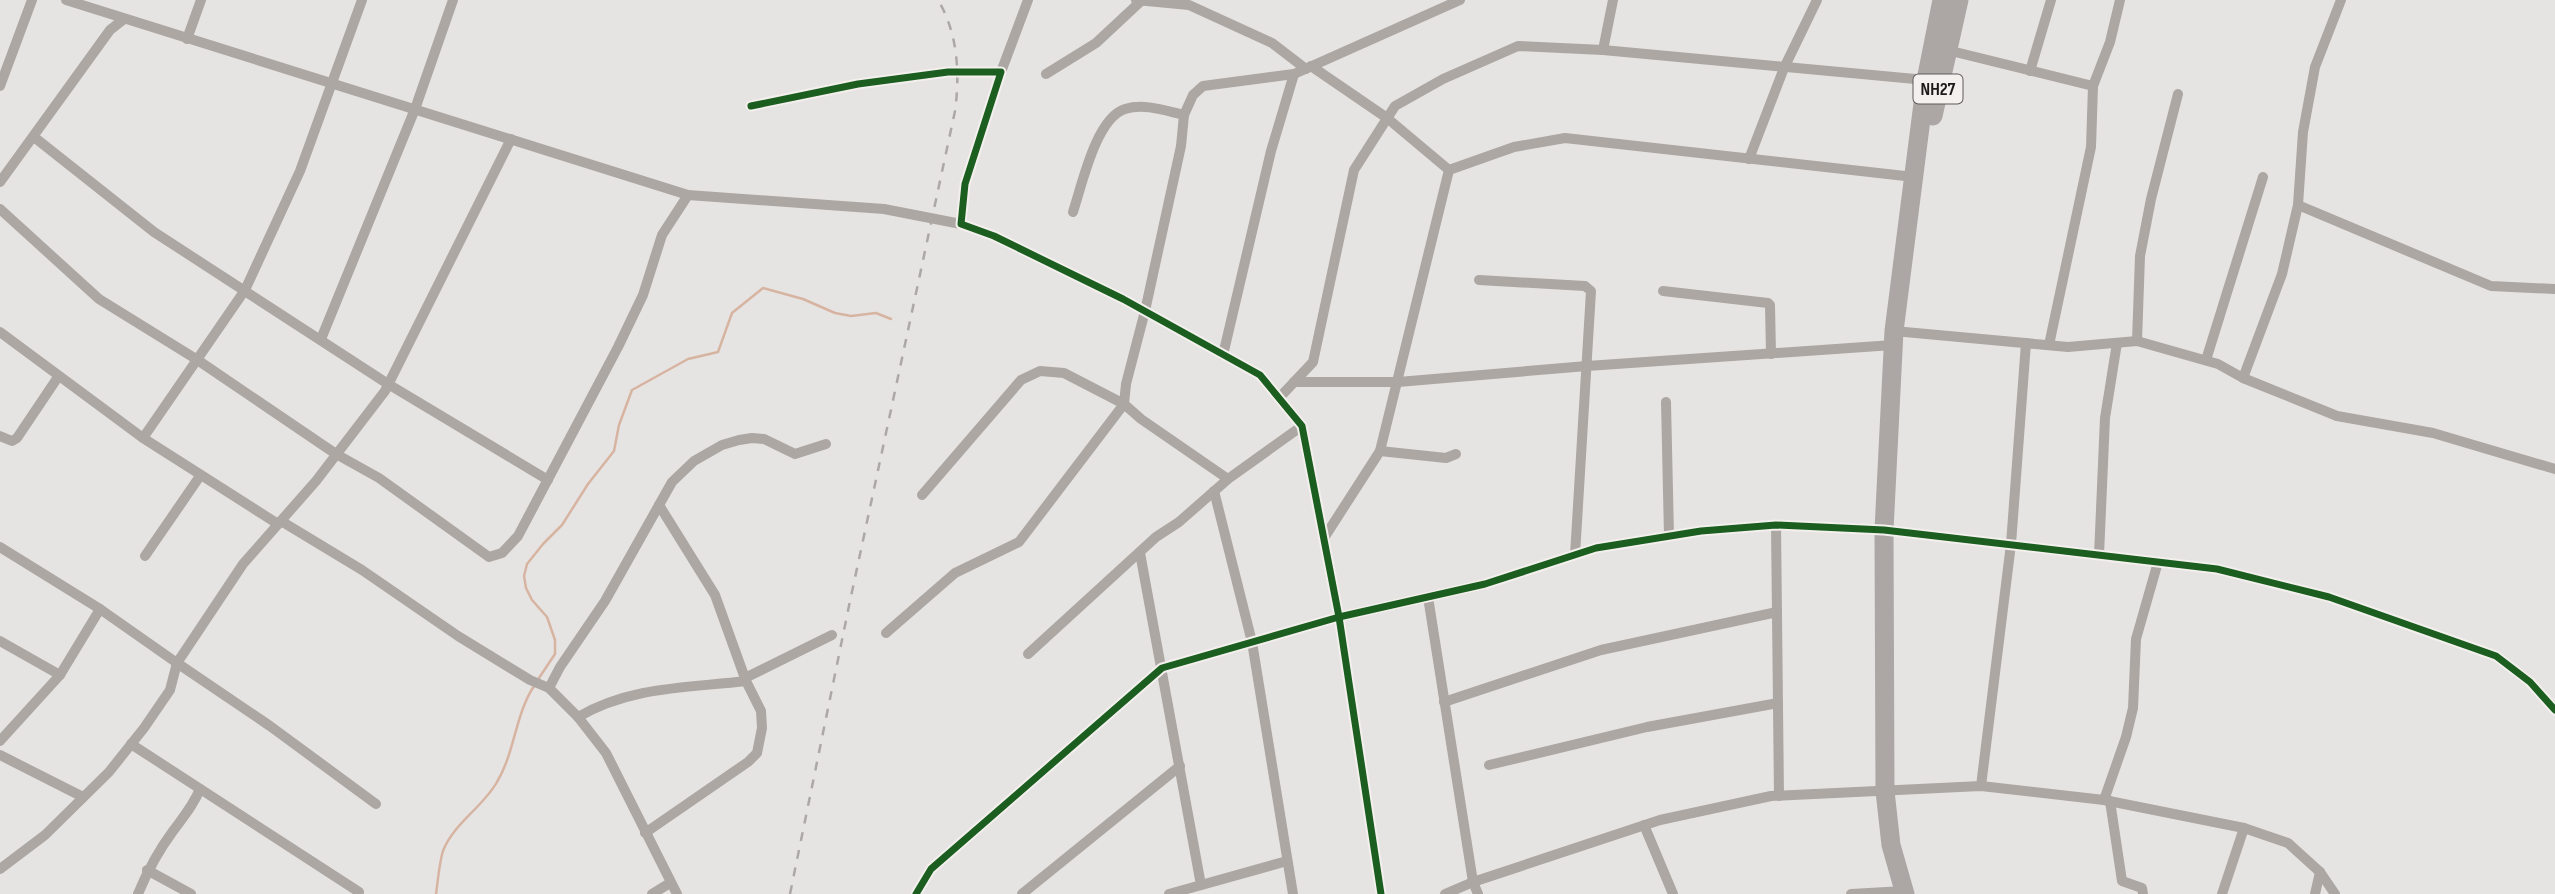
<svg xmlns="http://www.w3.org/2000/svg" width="2555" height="894" viewBox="0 0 2555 894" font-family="'Sofia Sans Condensed',sans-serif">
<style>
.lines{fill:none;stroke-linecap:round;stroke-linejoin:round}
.stream{stroke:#d7b4a2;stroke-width:2.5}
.minor{stroke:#ada7a3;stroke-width:10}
.trunk{stroke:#aca6a4;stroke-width:19}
.rail{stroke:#aba8a6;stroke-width:2.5;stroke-dasharray:9 9;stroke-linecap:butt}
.cycleway-casing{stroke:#f4f0ee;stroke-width:11}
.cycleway{stroke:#1b5e20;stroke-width:7}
.labels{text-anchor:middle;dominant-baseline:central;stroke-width:6;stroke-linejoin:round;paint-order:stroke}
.shield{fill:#f4f0ee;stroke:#5d5b5a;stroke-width:2}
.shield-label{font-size:18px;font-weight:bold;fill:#1c1b1a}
</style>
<rect width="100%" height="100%" fill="#e6e4e2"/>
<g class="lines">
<g class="stream">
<path d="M537,681L555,654V640L547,617L532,600L526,588L524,576L527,564L543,544L562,525L588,484L614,451L619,425L632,390L688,359L718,352L732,313L763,288L803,299L835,313L851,316L876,313L891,319"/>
<path d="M436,894C438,880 439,864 443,851C453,824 483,807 497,782C515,752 515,715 534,686"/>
</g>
<g class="minor">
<path d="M66,0L688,195L884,209L961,224"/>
<path d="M1136,0L1189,5L1272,43L1306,69"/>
<path d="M187,39L201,0"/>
<path d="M1603,50L1613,0"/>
<path d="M1947,50L2093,86L2091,147L2049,345"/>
<path d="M1311,66L1387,118L1449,170"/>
<path d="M2030,71L2051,0"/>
<path d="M1001,72L1028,0"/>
<path d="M1046,74L1096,43L1141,1"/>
<path d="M0,86L32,0"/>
<path d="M2093,86L2110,42L2120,0"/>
<path d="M751,106L858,84L948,72H1001L965,184L961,224L994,236L1123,299L1260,375L1302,426L1339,617L1381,894"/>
<path d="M34,137L154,232L388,384L548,480"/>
<path d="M1749,159L1784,68L1817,0"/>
<path d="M0,182L110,30L124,19"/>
<path d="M2298,205L2491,286L2555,289"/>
<path d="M0,209L99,299L196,359L336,454L379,478L489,557L502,553L518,536L618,347L643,295L662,235L688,195"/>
<path d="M1073,212C1082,185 1096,118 1125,109C1145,103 1166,111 1184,115"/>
<path d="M1479,280L1585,286L1591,291L1575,555"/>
<path d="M1663,291L1768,303L1770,305L1771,354"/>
<path d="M1894,331L2068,347L2137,341L2218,364L2243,378L2337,416L2433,433L2555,469"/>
<path d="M0,332L143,438L278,524"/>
<path d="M321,339L415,109L453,0"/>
<path d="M2137,341L2140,256L2151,199L2178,94"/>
<path d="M1223,355L1271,151L1294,74"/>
<path d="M2206,360L2263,177"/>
<path d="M2243,378L2282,274L2298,205L2303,132L2315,67L2341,0"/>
<path d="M1294,382H1398L1587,366L1893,345"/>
<path d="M1280,397L1313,362L1354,170L1395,106L1443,79L1518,46L1603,50L1926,80"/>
<path d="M1666,402L1669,536"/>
<path d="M0,436L12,441L17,438L58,377"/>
<path d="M143,438L245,290L300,171L362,0"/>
<path d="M1380,451L1446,458L1456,454"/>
<path d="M1228,479L1141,419L1124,404L1126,384L1145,311L1181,146L1184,115L1193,95L1203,86L1294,74L1460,0"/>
<path d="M1214,491L1252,642L1293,894"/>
<path d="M281,521L362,570L458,636L530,680L549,688L578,717L606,753L677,894"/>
<path d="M1776,525L1779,796"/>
<path d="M1324,538L1380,451L1449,170L1514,147L1565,138L1914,177"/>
<path d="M0,547L100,609"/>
<path d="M1140,553L1201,885"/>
<path d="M2099,555L2105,418L2117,343"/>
<path d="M145,556L200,476"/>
<path d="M1428,597L1473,882L1478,894"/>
<path d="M886,633L955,573L1019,542L1124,404L1064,373L1040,371L1021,380L922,495"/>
<path d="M0,641L60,675"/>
<path d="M1028,654L1156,537L1179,522L1228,479L1302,426"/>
<path d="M745,678L832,635"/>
<path d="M549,688L560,667L605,601L672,482L694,461L722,445L739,440L752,438L764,439L795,454L826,444"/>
<path d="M1444,702L1601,650L1777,612"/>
<path d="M578,717C631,686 688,688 746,681"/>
<path d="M0,741L60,675L100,609L177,663L243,564L316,481L385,391L511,139"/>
<path d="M131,744L359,892"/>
<path d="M0,755L83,797"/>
<path d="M1489,765L1647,727L1778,703"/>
<path d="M1981,786L2011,544L2026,343"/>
<path d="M2104,800L2126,737L2133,708L2136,639L2158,562"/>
<path d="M2110,801L2122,881L2142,888L2143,894"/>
<path d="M1644,825L1673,894"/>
<path d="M645,833L748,762L757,753L762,728L761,711L746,681L715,595L659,505"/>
<path d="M0,869L45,835L109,772L144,728L170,690L177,663L270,726L376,804"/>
<path d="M147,870L191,894"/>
<path d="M138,894C147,872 159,850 173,831C184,816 193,806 200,789"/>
<path d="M652,894L670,883"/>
<path d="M916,894L931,869L1162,668L1339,617L1485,584L1596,548L1701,531L1776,525L1884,530L2217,569L2329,597L2496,656L2530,682L2555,710"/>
<path d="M1022,894L1180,766"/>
<path d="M1169,894L1287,861"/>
<path d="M1445,894L1473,882L1660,820L1771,796L1981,786L2104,800L2244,828L2288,843L2320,872L2335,894"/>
<path d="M1851,894L1904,891"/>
<path d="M2222,894L2244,828"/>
<path d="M2315,894L2320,872"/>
</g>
<g class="trunk">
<path d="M1933,116L1959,0"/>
<path d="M1905,894L1891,845L1885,791L1884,530L1894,331L1926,80L1942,0"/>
</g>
<path class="rail" d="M790,894L850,601L955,111C960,74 958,33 938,0"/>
<g class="cycleway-casing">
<g id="cycleway">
<path d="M751,106L858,84L948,72H1001L965,184L961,224L994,236L1123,299L1260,375L1302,426L1339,617L1381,894"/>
<path d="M916,894L931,869L1162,668L1339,617L1485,584L1596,548L1701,531L1776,525L1884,530L2217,569L2329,597L2496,656L2530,682L2555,710"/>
</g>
</g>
<use href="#cycleway" class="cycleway"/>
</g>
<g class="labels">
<rect class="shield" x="1913.5" y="74.5" width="49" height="29" rx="5"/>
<g class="shield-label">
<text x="1938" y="89">NH27</text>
</g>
</g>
</svg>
